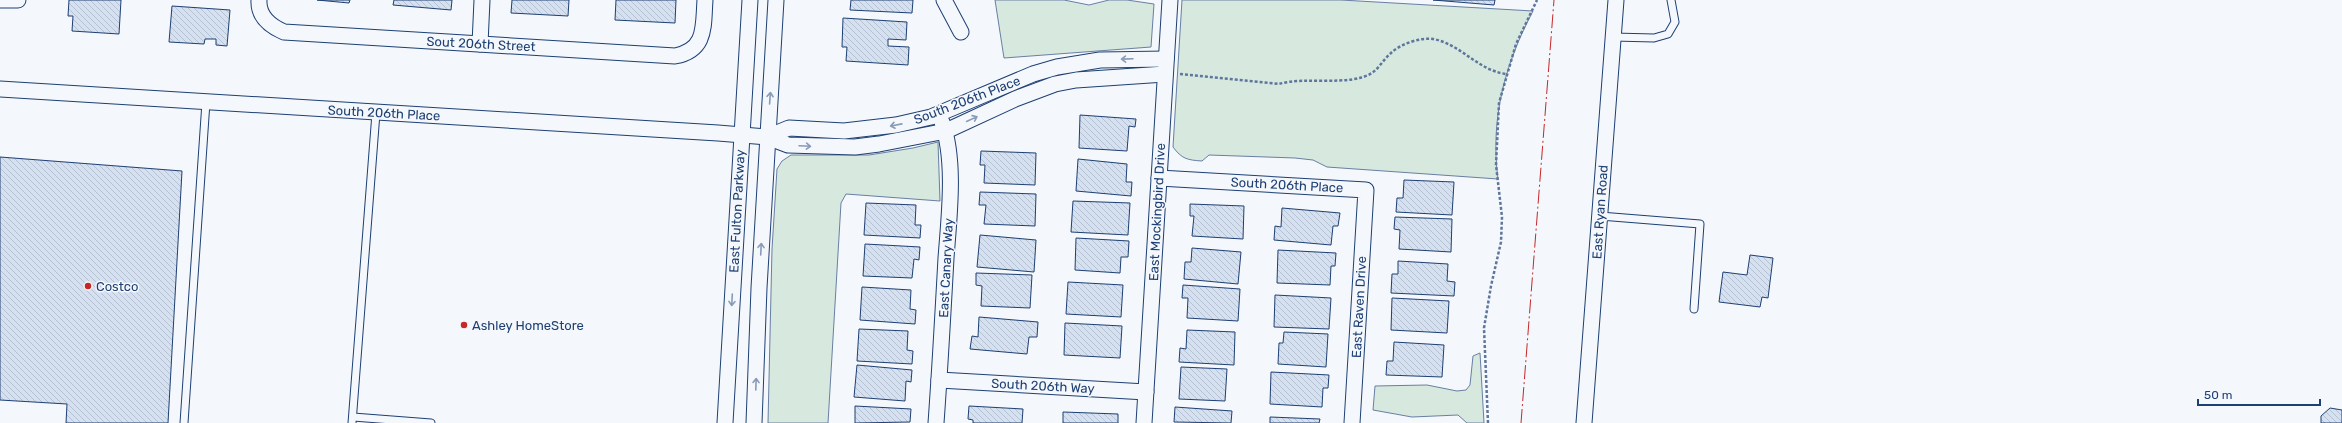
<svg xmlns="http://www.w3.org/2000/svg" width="2342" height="423" viewBox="0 0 2342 423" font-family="Rubik,sans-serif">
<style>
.park{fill:#d7e8df;stroke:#687fa3}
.building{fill:url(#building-back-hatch);stroke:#1d3f73}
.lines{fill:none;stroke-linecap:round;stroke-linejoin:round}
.lane-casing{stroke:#1d3f73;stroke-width:9}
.street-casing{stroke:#1d3f73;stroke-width:17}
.path{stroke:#5e769c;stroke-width:2.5;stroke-dasharray:3 2;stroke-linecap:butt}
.lane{stroke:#f4f7fb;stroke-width:7}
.street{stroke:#f4f7fb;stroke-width:15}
.power{stroke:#c62828;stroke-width:1;stroke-dasharray:14 3 2 3;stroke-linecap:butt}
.oneway{stroke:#889bb7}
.poi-dot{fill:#c62828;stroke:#f4f7fb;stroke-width:1.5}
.labels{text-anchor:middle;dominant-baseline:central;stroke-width:3;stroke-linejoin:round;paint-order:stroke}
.street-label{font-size:13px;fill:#1d3f73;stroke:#f4f7fb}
.poi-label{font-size:13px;fill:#1d3f73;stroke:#f4f7fb;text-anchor:start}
</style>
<defs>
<pattern id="building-back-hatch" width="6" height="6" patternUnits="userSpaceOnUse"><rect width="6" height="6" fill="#d5e0f0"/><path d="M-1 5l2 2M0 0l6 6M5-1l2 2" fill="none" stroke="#b6c1d1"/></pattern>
</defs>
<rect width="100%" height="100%" fill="#f4f7fb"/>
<g class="park">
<path d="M995,0H1064L1089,5L1109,0H1127L1154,4L1151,47L1004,58Z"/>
<path d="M1182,0H1341L1533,11C1505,64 1490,118 1498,179L1327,167L1313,160L1295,158L1209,155L1202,161C1187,160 1182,159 1173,147Z"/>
<path d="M938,142L940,201L846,194L841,203L828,423H768L772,249L777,169L782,161L791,155H869L913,148Z"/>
<path d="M1480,353L1484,423H1467L1458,415L1412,417L1373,410L1375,386L1427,385L1457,391L1466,390L1470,385L1473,356Z"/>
</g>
<g class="building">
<path d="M69,0H121L119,34L72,31L73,16H68Z"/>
<path d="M317,0H350L349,3Z"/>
<path d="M394,0H452L451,10L393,5Z"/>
<path d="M512,0H569L568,16L511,13Z"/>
<path d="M616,0H676L675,23L615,20Z"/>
<path d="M851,0H913L912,13L850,10Z"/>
<path d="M1433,0H1495L1494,5Z"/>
<path d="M172,6L230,10L227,46L216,45V39H205L204,44L169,42Z"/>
<path d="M843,18L907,22L906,40L888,39V46L909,47L908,65L846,61L847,47H842Z"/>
<path d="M1080,115L1136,119L1135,127L1129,126L1127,151L1079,148Z"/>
<path d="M981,151L1036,153L1035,185L984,183L985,165H980Z"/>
<path d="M0,157L182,171L168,423H66L67,404L0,400Z"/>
<path d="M1078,159L1127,164L1126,182H1132L1131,196L1076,191Z"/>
<path d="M1404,180L1454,182L1452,215L1396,212L1397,198H1403Z"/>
<path d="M980,192L1036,194L1035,226L984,224L986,205H979Z"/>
<path d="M1073,201L1130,203L1128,235L1071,232Z"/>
<path d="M866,203L916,205L915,225H921L920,238L864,235Z"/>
<path d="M1190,204L1244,206L1243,239L1192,236L1194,216H1190Z"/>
<path d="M1282,208L1340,213L1338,226H1333L1331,245L1274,240L1275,226L1281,227Z"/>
<path d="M1395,217L1452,219L1451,252L1399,249L1400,230L1394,229Z"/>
<path d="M980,235L1036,240L1034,272L977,267Z"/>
<path d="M1076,238L1129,241L1128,257H1121L1120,273L1075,270Z"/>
<path d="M865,244L920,247L919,260L914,259L912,278L863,276Z"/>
<path d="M1192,248L1241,252L1238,284L1184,279L1185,262H1191Z"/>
<path d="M1278,250L1336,253L1335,266H1331L1330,285L1277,283Z"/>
<path d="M1750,255L1773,258L1768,298L1762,297L1760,307L1719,302L1723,272L1747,275Z"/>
<path d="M1398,261L1448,264L1447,281L1455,282L1454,296L1391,293L1392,274H1398Z"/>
<path d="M976,273L1032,275L1030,308L981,306L982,286L976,285Z"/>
<path d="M1068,282L1123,285L1121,317L1066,314Z"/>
<path d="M1183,285L1240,289L1238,321L1187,318L1188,298H1182Z"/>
<path d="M862,287L911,290L910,309L916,310L915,324L860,320Z"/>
<path d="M1275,295L1331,298L1329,329L1274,327Z"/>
<path d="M1392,298L1449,301L1447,333L1391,330Z"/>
<path d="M979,317L1038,322L1037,337H1029L1027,354L970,349L972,336L978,337Z"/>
<path d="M1065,323L1122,326L1120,358L1064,355Z"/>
<path d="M859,329L908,331L907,350L913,351L912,364L857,361Z"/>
<path d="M1187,330L1235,332L1234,365L1179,362L1180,348L1186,349Z"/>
<path d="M1284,332L1328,334L1326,367L1278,364L1279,343H1283Z"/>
<path d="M1394,342L1444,345L1442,377L1386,375L1387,361H1393Z"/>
<path d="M857,365L912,370L911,382L906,381L905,401L854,397Z"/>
<path d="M1181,367L1227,369L1225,401L1179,399Z"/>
<path d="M1271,372L1329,375L1328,388H1323L1322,407L1270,404Z"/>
<path d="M855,406L911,409L910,422L855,423Z"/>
<path d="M969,406L1023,409L1022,423H973V420L968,419Z"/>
<path d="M1175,407L1232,411L1231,423L1174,422Z"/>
<path d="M2330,408L2342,410V423H2321V416Z"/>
<path d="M1063,412L1118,414V423H1063Z"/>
<path d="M1270,417L1320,419L1319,423H1270Z"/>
</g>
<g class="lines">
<g class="lane-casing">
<g id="lane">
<path d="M1613,37L1654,38L1668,34L1675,22L1671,0"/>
<path d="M1600,216L1700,224L1694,309"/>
<path d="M353,417L431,423"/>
<path d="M184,423L206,102"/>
<path d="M352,423L376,113"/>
</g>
</g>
<g class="street-casing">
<g id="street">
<path d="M0,0H18"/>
<path d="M259,0C258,16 270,26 284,32L675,56C707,50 703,26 705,0"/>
<path d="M944,0L961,32"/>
<path d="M480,44L482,0"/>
<path d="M0,89L718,133L767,137L788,145L855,147L879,144L946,131L1015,99L1055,84L1076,80L1165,74"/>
<path d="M767,137L789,128L844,131L896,125L931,117L1033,74L1057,67L1100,60L1166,59"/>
<path d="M1159,178L1366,190L1352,423"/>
<path d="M939,380L1146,392"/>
<path d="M725,423L750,0"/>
<path d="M754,423L759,288L776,0"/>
<path d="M936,423C940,368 943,313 946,258C949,217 956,161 942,122"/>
<path d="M1144,423L1170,0"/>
<path d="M1584,423L1616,0"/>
</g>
</g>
<g class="path">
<path d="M1180,74L1279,84C1305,76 1349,87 1372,73C1379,68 1384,59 1391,53C1400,44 1421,37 1433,39C1461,44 1477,70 1506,74"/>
<path d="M1488,423L1484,328L1491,286L1501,242L1502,217L1496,165L1499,103L1516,44L1537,0"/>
</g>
<use href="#lane" class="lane"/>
<use href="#street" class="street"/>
<path class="power" d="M1521,423L1554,0"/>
</g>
<defs><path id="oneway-shaft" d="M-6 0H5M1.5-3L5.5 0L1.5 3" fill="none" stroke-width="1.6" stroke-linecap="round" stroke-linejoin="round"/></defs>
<g class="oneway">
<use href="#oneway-shaft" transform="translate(1127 59) rotate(178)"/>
<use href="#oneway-shaft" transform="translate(770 98) rotate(-86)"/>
<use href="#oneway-shaft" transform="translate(972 119) rotate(-25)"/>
<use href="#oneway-shaft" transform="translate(896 125) rotate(169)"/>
<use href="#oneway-shaft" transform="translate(805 146) rotate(3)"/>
<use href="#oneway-shaft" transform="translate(761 249) rotate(-87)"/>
<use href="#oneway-shaft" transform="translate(732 300) rotate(93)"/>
<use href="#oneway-shaft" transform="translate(756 384) rotate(-88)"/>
</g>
<g class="poi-dot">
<circle cx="88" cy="286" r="4"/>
<circle cx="464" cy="325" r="4"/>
</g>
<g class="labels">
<g class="street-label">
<text transform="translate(481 44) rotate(3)">Sout 206th Street</text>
<text transform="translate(967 100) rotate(-21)">South 206th Place</text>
<text transform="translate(384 113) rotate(3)">South 206th Place</text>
<text transform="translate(1287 185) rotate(3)">South 206th Place</text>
<text transform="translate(737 211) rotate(-87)">East Fulton Parkway</text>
<text transform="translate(1157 212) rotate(-87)">East Mockingbird Drive</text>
<text transform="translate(1600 212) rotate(-86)">East Ryan Road</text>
<text transform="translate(946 268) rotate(-87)">East Canary Way</text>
<text transform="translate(1359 307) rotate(-87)">East Raven Drive</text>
<text transform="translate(1043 386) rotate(3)">South 206th Way</text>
</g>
<g class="poi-label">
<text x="96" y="286">Costco</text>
<text x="472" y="325">Ashley HomeStore</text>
</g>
</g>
<path d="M2198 399v6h122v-6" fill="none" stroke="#1d3f73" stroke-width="2"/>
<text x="2204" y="399" font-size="12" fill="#1d3f73" stroke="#f4f7fb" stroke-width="3" paint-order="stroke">50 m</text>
</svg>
